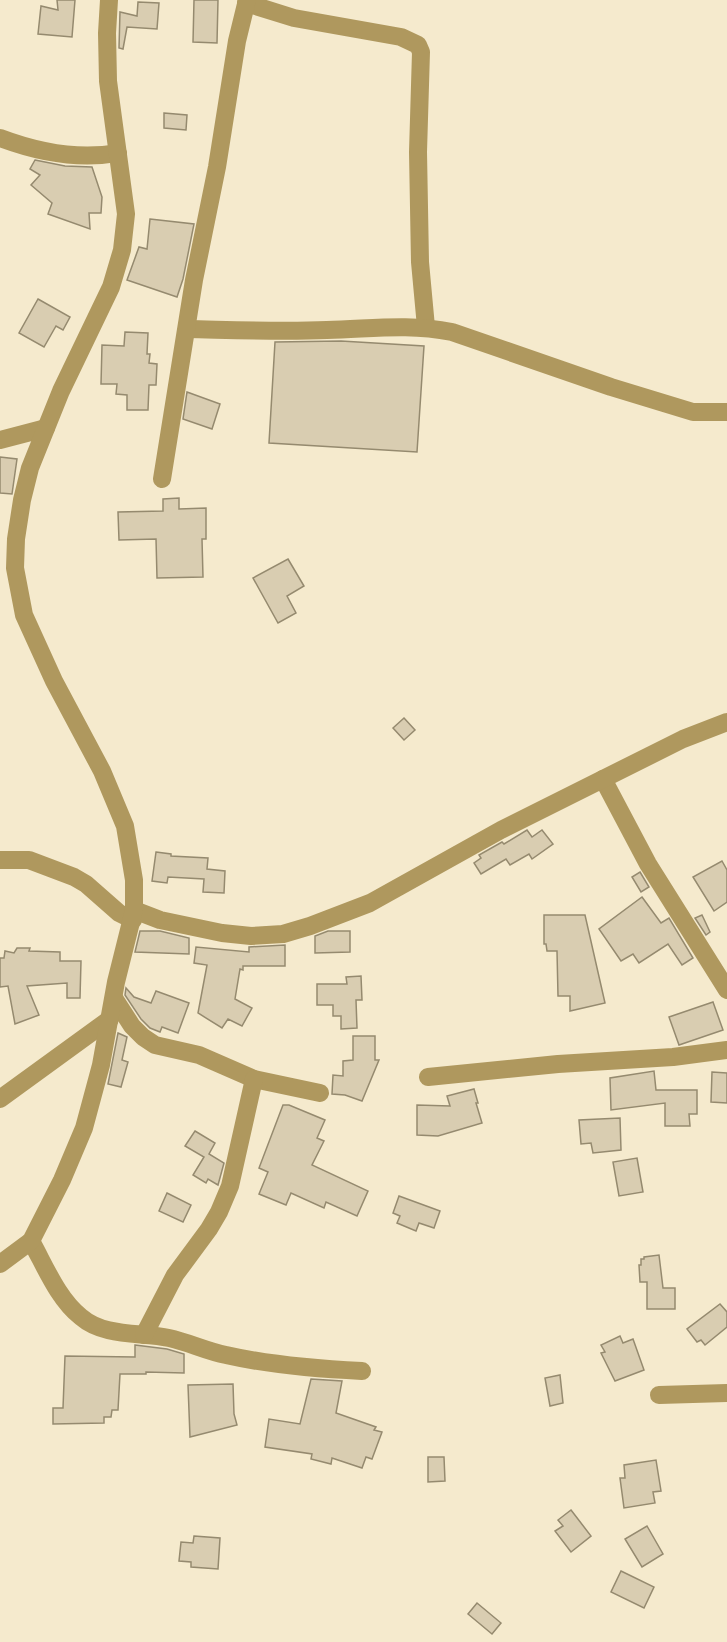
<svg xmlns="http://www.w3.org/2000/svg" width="727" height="1642" viewBox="0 0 727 1642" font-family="Roboto,sans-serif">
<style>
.building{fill:#d9cdb1;stroke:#958a6f;stroke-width:1.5}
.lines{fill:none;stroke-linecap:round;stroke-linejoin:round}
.street{stroke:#af985e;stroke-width:18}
</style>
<rect width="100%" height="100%" fill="#f5eacd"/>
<g class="building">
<path d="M57,0H75L72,37L38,34L41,6L58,10Z"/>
<path d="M194,0H218L217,43L193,42Z"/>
<path d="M138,2L159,3L157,29L127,27L123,49L119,48L120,12L137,16Z"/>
<path d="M164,113L187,115L186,130L164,128Z"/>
<path d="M35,160L65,166L92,167L102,197L101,213H89L90,229L48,214L52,203L31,185L40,175L30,169Z"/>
<path d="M150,219L194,224L183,279L177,297L127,280L139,247L147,249Z"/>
<path d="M38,299L70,317L63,330L56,326L44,347L19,333Z"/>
<path d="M125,332L148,333L147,354H150L149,363L157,364L156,385H149L148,410H127V395L116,394L117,384H101L102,345L124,346Z"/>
<path d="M341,341L424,346L417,452L269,443L275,342Z"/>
<path d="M187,392L220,404L212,429L183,419Z"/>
<path d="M0,457L17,459L12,494L0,493Z"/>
<path d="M179,498V509L206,508V539H202L203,577L157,578L156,539L119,540L118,512L163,511V499Z"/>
<path d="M288,559L304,586L287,596L296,613L278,623L253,578Z"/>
<path d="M404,718L415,730L404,740L393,728Z"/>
<path d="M527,830L532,837L542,830L553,844L532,859L529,854L510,865L506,859L481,874L474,863L481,858L479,855L502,842L504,844Z"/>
<path d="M156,852L171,854V856L208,858L207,869L225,871L224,893L203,892L204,879L168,877L167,883L152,881Z"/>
<path d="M722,861L727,870V902L714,911L693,877Z"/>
<path d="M640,872L649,887L641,892L632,877Z"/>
<path d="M642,897L661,923L669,918L693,958L682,965L668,944L639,963L633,954L621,961L599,929Z"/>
<path d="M544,915H585L605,1003L570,1011V996H558L557,951H547L546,944H544Z"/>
<path d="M702,915L710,932L706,935L695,918Z"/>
<path d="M140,931H160L189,938V954L135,952Z"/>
<path d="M328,931H350V952L315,953V936Z"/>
<path d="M285,945V966H243V970L240,969L235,999L252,1008L242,1026L228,1019L222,1028L198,1013L207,965L194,963L196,947L249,952V947Z"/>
<path d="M17,948H30L29,951L60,952V961H81L80,998H67V983L27,986L39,1015L15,1024L8,986L0,987V958H4L5,951L14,953Z"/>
<path d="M361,976L362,1000H356L357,1028L341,1029V1016H333V1005H317V984H347L346,977Z"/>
<path d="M126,988L134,997L151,1003L156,991L189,1003L178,1033L162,1027L160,1032L150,1028L141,1019L125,995Z"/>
<path d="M713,1002L723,1030L679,1045L669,1017Z"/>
<path d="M118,1033L127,1037L122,1060L128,1062L121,1087L108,1084Z"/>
<path d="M353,1036H375V1060H379L362,1101L345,1095L332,1094L333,1075L343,1076V1061L353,1060Z"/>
<path d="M654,1071L656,1090H697V1114H689L690,1126H665V1103L611,1110L610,1078Z"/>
<path d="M712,1072L727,1073V1103L711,1102Z"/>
<path d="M474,1089L478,1103H476L482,1123L438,1136L417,1135V1105L450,1106L447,1096Z"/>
<path d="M283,1105H289L325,1120L317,1138L324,1141L312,1165L368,1191L357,1216L326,1202L324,1208L291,1193L286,1205L259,1194L268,1172L259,1168Z"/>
<path d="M620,1118L621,1150L593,1153L591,1143L581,1144L579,1120Z"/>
<path d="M195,1131L215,1143L209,1154L224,1163L218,1185L208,1179L206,1183L193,1175L204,1157L185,1146Z"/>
<path d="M637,1158L643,1192L619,1196L613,1162Z"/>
<path d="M167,1193L191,1205L183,1222L159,1211Z"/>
<path d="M399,1196L440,1211L434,1228L419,1223L416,1231L397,1223L400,1216L393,1213Z"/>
<path d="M659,1255L663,1288H675V1309H647V1282H640L639,1265H641V1259H644V1257Z"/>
<path d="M720,1304L727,1312V1327L705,1345L701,1340L697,1342L687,1329Z"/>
<path d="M620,1336L623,1343L633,1339L644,1370L615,1381L601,1353L605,1352L601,1345Z"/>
<path d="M135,1345L167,1349L184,1354V1373L146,1372V1374H120L118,1410H112L111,1417H104V1423L53,1424V1408H63L65,1356L135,1357Z"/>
<path d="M560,1375L563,1403L550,1406L545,1378Z"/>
<path d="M311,1379L342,1381L336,1413L376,1427L374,1430L382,1432L372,1459L366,1457L362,1468L332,1458L331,1464L311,1459L312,1454L265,1447L269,1419L300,1424Z"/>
<path d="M233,1384L234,1414L237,1425L190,1437L188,1385Z"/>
<path d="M428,1457H444L445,1481L428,1482Z"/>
<path d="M656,1460L661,1491L653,1492L655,1503L624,1508L620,1478H625L624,1465Z"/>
<path d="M571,1510L591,1536L571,1552L555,1531L563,1526L558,1520Z"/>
<path d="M647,1526L663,1554L642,1567L625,1539Z"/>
<path d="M194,1536L220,1538L218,1569L191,1567V1562L179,1561L181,1542L193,1543Z"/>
<path d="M621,1571L654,1587L644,1608L611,1592Z"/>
<path d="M477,1603L501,1623L492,1634L468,1614Z"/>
</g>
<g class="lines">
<g class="street">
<path d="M246,3L294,18L401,37L418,45L421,52L418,152L420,262L426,327"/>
<path d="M0,138C37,152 78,160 118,153"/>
<path d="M187,329C234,330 280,332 327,330C372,329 407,323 452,332L611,387L693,412H727"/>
<path d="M0,440L46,428"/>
<path d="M162,479L194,280L217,167L237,41L247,0"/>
<path d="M603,779L648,864L727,990"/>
<path d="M0,860H29L74,877L86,884L119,913L133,920"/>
<path d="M134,910L160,920L222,933L251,936L283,934L310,926L370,903L501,830L683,739L727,722"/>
<path d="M114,998L132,1026L143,1037L155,1045L199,1055L254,1079L320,1093"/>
<path d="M428,1077L558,1064L673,1057L727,1050"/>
<path d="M0,1099L110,1019"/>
<path d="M31,1241C45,1266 58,1299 81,1317C104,1337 140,1332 169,1338C188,1342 206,1351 226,1355C270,1365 317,1369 362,1371"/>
<path d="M0,1264L31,1241L62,1180L84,1128L101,1065L116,982L134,910V880L125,826L102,771L54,681L24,615L15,568L16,539L22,500L30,468L61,391L111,287L122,250L126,214L108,81L107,33L109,0"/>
<path d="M144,1335L175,1275L209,1229L219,1212L230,1186L254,1079"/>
<path d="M659,1395L727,1393"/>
</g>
</g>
</svg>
